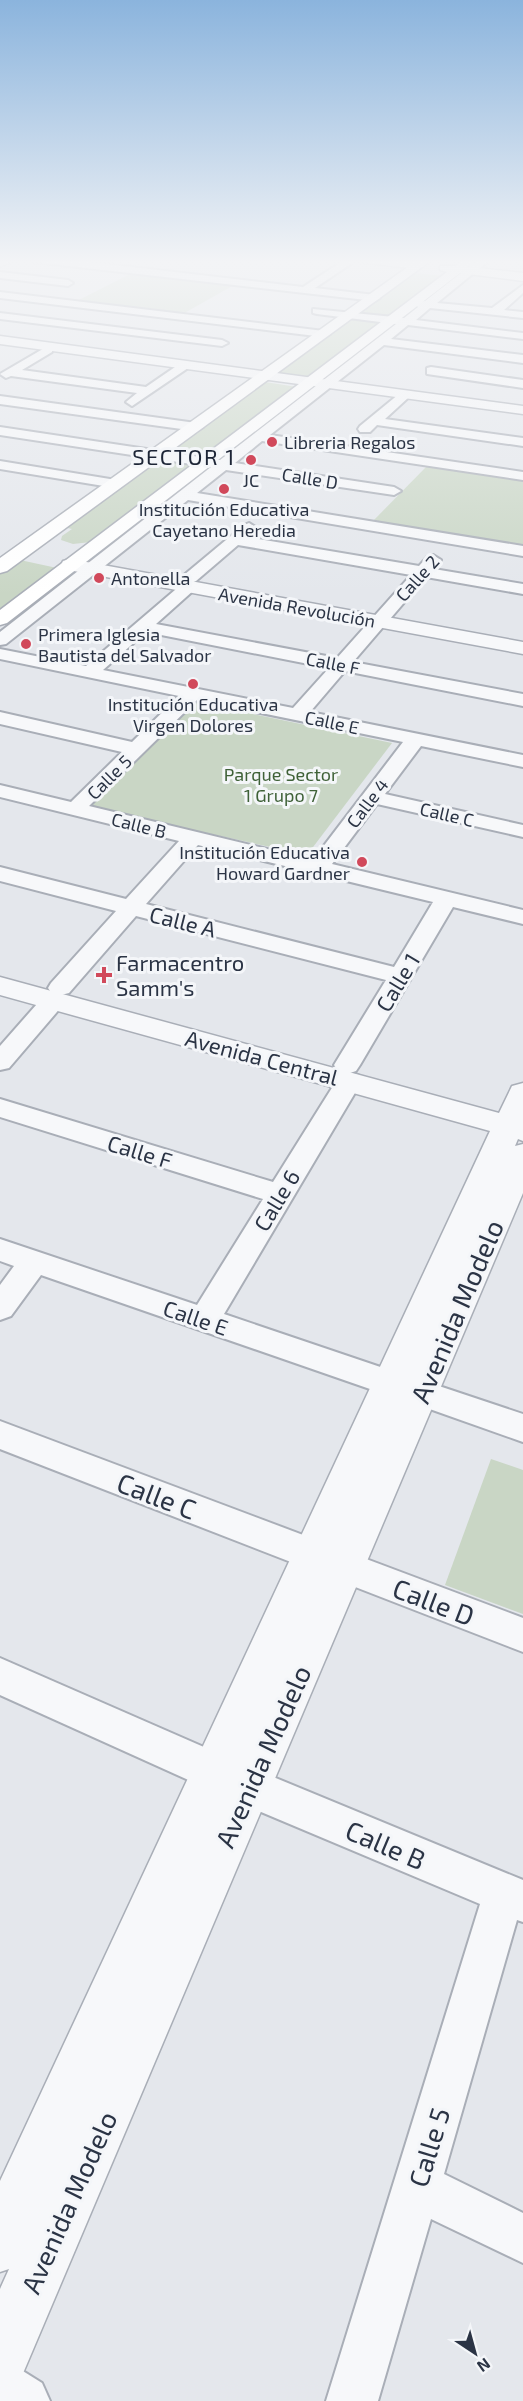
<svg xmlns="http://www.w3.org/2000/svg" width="523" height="2401" viewBox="0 0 523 2401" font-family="'Exo 2',sans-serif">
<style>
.green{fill:#c9d6c5}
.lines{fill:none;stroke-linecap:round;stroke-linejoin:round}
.minor-casing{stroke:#a9aeb7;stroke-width:4}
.tertiary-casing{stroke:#a9aeb7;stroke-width:3}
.secondary-casing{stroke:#a9aeb7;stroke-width:3}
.minor{fill:#f7f8fa;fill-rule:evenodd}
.tertiary{fill:#f7f8fa;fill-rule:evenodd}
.secondary{fill:#fff;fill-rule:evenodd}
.poi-dot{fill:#d1495b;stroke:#f4f6f9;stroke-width:2}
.labels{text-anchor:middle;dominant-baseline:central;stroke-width:6;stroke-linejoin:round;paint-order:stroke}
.far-poi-label{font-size:18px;fill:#2b3445;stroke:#f4f6f9;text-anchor:start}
.far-street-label{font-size:18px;fill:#2b3445;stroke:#f4f6f9}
.far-park-label{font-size:18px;fill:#3f6138;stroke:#f4f6f9}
.far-quarter-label{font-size:22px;letter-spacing:1.5px;fill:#1d2536;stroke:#f4f6f9}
.street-label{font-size:22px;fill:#2b3445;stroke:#f4f6f9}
.poi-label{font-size:22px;fill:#2b3445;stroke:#f4f6f9;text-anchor:start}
.near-street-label{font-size:27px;fill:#2b3445;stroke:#f4f6f9}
</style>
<rect width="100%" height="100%" fill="#e4e7ec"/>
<g class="green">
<path d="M132,273L234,285L181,315L75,302Z"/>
<path d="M413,273L445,276L387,318L356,315Z"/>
<path d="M351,318L382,322L311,378L277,374V372Z"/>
<path d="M265,382L297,387L205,456L168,452Z"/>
<path d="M157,458L193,464L91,542L73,544L61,540L62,536L72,529L63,527Z"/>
<path d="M428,465L523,478V547L371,523Z"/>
<path d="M20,560L57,568L0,611V570Z"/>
<path d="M195,702L392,743L307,855L87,807Z"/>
<path d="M491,1459L523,1470V1614L445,1585Z"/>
</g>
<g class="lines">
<g class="minor-casing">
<g id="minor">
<path d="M29,259H63L303,287L346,259H358L315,288L375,295L380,298L375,301L34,262Z"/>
<path d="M479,259H491L437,303L492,308L523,285V293L504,310L523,312V318L430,308L416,320L523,333V339L408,325L391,339L523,355V363L384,345L270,435L523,472V480L262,441L235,463L394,487L401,491L394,495L226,470L197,493L523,546V556L188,500L6,644L0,645V632L211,467L0,435V427L220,460L396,324L317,314L313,313V309L404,318L418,307L415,304L416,302L425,301Z"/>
<path d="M0,272L68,280L73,283L68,286L0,278Z"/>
<path d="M0,292L324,331L330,334L324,337L0,298Z"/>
<path d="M0,313L222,340L228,343L222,346L0,319Z"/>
<path d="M48,346L52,348V352L22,370L146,387L178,365L182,364L188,368L132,406L126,402L137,393L11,376L6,378L0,374Z"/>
<path d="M431,367L523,380V388L427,374V368Z"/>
<path d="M403,393L409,397L385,419L523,438V446L377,425L370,432H360L358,429L360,426L399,394Z"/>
<path d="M0,396L196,423L203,427L196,431L0,404Z"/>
<path d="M0,461L116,480L123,484L116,488L0,469Z"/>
<path d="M249,523L257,528L247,537L419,566L427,557L433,555L441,560L434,569L523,584V594L426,577L353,662L523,694V706L345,671L310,712L523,755V767L421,746L385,794L523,825V837L377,804L332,864L523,910V924L453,907L360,1065L356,1071L350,1073L358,1075L362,1081L224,1314L404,1375L409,1384L404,1393L393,1397L41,1275L11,1316L0,1320V1285L14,1266L0,1261V1239L197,1305L263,1199L0,1117V1099L273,1182L340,1075L346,1073L338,1071L334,1065L386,980L136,916L69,993L61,995L65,1001L62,1006L9,1068L0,1070V1046L44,996L52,994L48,988L51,983L116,911L0,881V867L126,899L179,841L0,797V785L71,802L122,752L0,724V712L132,742L179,696L0,659V649L86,666L182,584L187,582L182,578L184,575L244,525ZM238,545L411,575L337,658L156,624L194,590L196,587L191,583L196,581ZM146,632L329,668L293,708L103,670ZM197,700L403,742L313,860L89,806ZM198,845L433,902L394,967L146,904Z"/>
<path d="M421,1380L523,1414V1442L410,1402L405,1393L410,1384Z"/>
<path d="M0,1421L327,1544L332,1555L327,1566L314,1571L0,1449Z"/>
<path d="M345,1551L523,1618V1652L332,1578L327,1567L332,1556Z"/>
<path d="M0,1658L229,1758L235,1772L229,1786L215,1792L0,1695Z"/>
<path d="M249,1767L523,1880V1922L517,1920L444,2174L523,2213V2263L431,2219L378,2401H326L480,1904L235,1801L229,1787L235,1773Z"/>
<path d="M0,2360L18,2368L42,2383L50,2401H0Z"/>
</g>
</g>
<g class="tertiary-casing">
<g id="tertiary">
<path d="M0,259H16L0,267Z"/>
<path d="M353,259C371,259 411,256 424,266L418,269L359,262Z"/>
<path d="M0,336L523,406V414L0,344Z"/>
<path d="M70,559L523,642V654L63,569L61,565L63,561Z"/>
<path d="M0,977L499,1113L512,1086L523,1083V1141L518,1139L515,1146L523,1144V1193L21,2378L0,2387V2289L9,2269L0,2272V2181L490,1131L0,995Z"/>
</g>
</g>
<g class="secondary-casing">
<g id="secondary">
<path d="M419,259H433L7,571L0,573V558Z"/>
<path d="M463,259H477L468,267L523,273V281L460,273L7,623L0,625V610L447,272L440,270V266H455Z"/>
</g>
</g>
<use href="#minor" class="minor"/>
<use href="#tertiary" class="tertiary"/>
<use href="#secondary" class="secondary"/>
</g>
<linearGradient id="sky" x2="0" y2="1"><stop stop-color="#8bb4dd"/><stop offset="0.44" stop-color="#f3f4f6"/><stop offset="1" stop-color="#f3f4f6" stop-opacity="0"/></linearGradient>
<rect width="523" height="595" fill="url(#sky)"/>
<g class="poi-dot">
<circle cx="272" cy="442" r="6"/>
<circle cx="251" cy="460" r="6"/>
<circle cx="224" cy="489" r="6"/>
<circle cx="99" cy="578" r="6"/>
<circle cx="26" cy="644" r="6"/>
<circle cx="193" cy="684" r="6"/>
<circle cx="362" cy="862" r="6"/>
<path d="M101 966h6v6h6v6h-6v6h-6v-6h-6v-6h6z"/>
</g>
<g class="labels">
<g class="far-poi-label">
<text x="284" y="442">Libreria Regalos</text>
<text x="251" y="480" text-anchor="middle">JC</text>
<text x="224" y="509" text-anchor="middle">Institución Educativa<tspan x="224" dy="21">Cayetano Heredia</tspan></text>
<text x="111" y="578">Antonella</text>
<text x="38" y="634">Primera Iglesia<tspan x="38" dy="21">Bautista del Salvador</tspan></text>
<text x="193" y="704" text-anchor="middle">Institución Educativa<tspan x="193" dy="21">Virgen Dolores</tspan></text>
<text x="350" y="852" text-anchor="end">Institución Educativa<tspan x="350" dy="21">Howard Gardner</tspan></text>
</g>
<g class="far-street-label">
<text transform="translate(310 478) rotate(9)">Calle D</text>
<text transform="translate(417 578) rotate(-48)">Calle 2</text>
<text transform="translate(297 607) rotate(10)">Avenida Revolución</text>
<text transform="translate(333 663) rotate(11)">Calle F</text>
<text transform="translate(332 722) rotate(12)">Calle E</text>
<text transform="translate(109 777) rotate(-45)">Calle 5</text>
<text transform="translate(367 803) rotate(-53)">Calle 4</text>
<text transform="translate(447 814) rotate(13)">Calle C</text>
<text transform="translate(139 825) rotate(14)">Calle B</text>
</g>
<g class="far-park-label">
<text x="281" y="774">Parque Sector<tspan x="281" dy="21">1 Grupo 7</tspan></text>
</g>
<g class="far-quarter-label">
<text x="184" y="456">SECTOR 1</text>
</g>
<g class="street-label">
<text transform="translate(183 921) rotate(14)">Calle A</text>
<text transform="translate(397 982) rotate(-59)">Calle 1</text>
<text transform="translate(262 1057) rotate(15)">Avenida Central</text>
<text transform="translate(140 1151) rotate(17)">Calle F</text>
<text transform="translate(276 1200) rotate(-59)">Calle 6</text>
<text transform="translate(196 1317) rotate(19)">Calle E</text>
</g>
<g class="poi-label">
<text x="116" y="962">Farmacentro<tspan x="116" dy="25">Samm's</tspan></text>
</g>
<g class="near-street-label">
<text transform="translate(456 1311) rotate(-67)">Avenida Modelo</text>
<text transform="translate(157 1495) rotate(21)">Calle C</text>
<text transform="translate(434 1601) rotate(21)">Calle D</text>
<text transform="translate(262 1756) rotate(-66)">Avenida Modelo</text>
<text transform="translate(386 1844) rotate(23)">Calle B</text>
<text transform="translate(428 2147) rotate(-73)">Calle 5</text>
<text transform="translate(68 2202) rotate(-66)">Avenida Modelo</text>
</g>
</g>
<g transform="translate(475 2353) rotate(144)" stroke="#f4f6f9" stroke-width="4.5" paint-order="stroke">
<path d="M0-4.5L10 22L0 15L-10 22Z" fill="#2b3445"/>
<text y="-9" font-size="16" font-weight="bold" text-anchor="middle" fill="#2b3445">N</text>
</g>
</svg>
